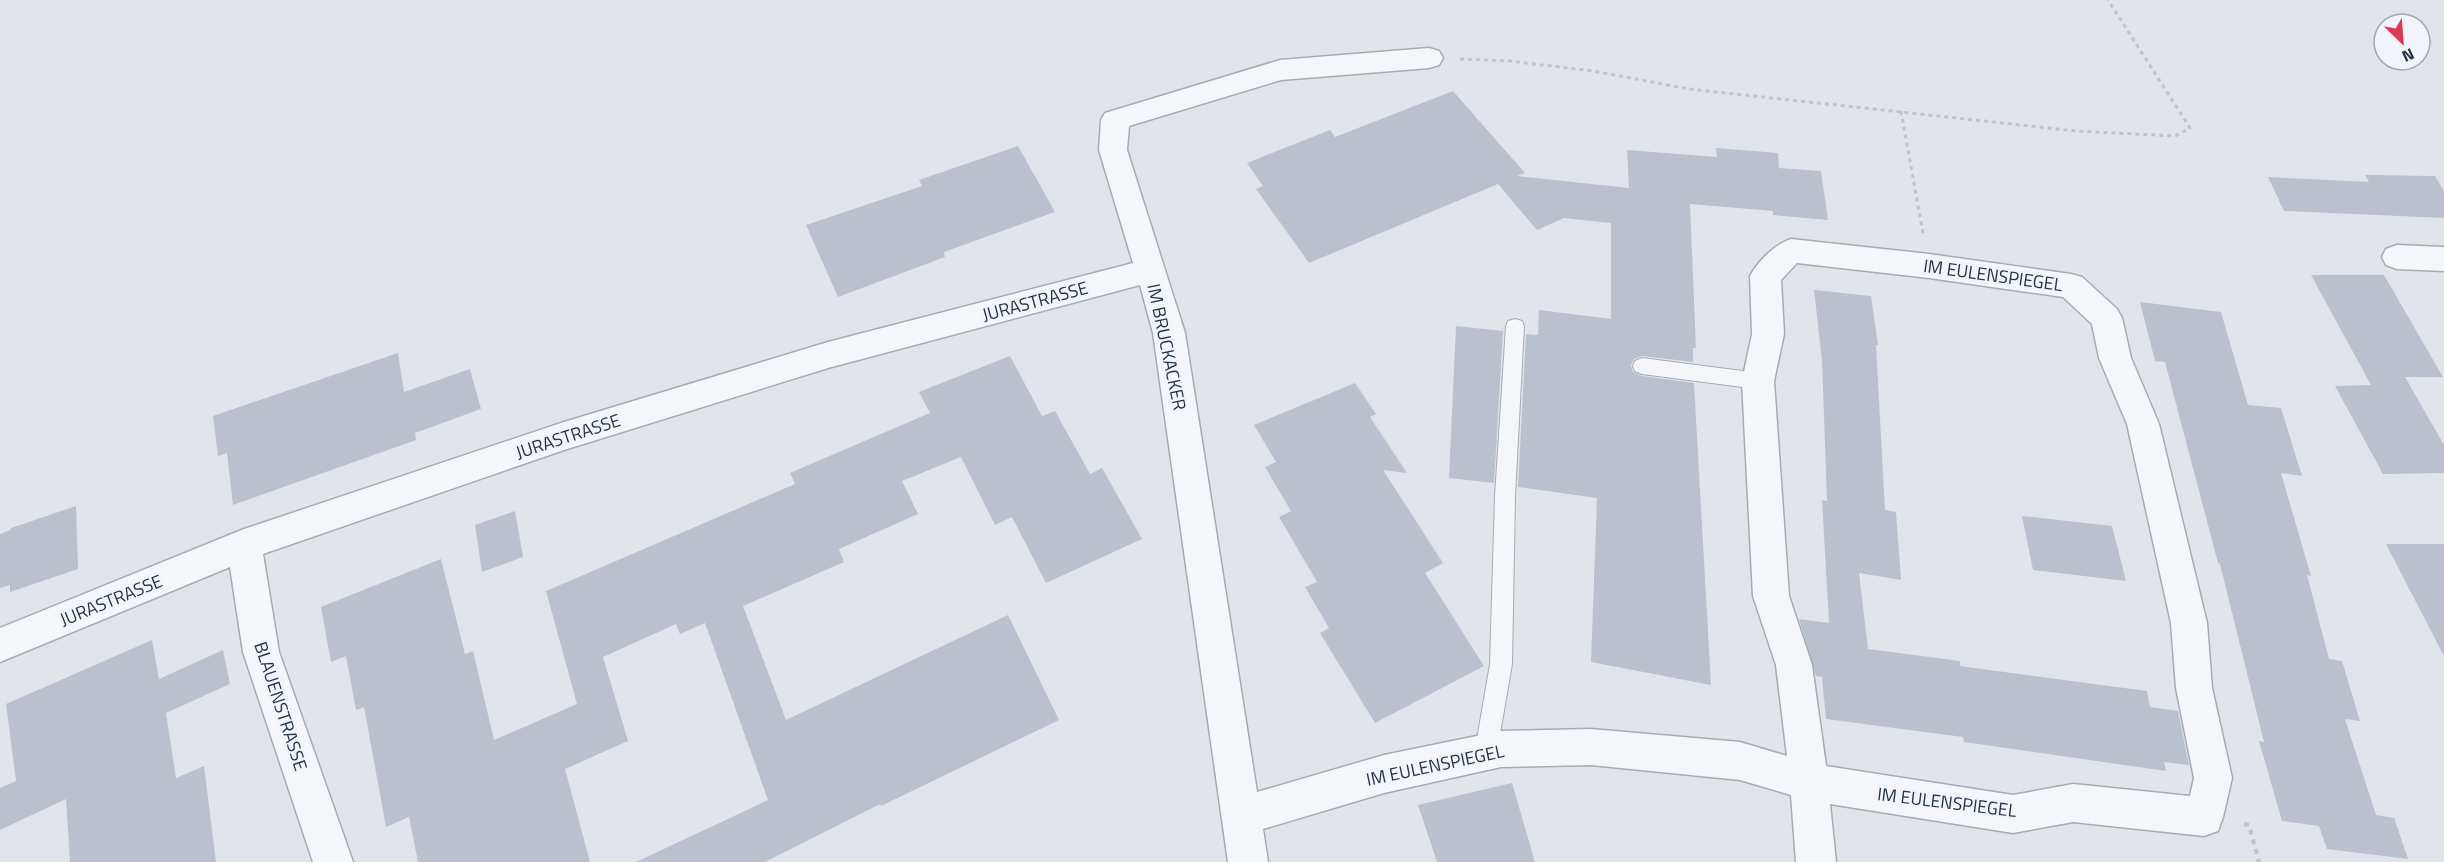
<svg xmlns="http://www.w3.org/2000/svg" width="2444" height="862" viewBox="0 0 2444 862" font-family="'Titillium Web',sans-serif">
<style>
.building{fill:#bac1cc}
.lines{fill:none;stroke-linecap:round;stroke-linejoin:round}
.lane-casing{stroke:#a5acb6;stroke-width:2}
.street-casing{stroke:#a5acb6;stroke-width:3}
.path-far1{stroke:#bfc3ca;stroke-width:3;stroke-dasharray:4 4;stroke-linecap:butt}
.path{stroke:#bfc3ca;stroke-width:4;stroke-dasharray:5 5;stroke-linecap:butt}
.lane{fill:#f4f6f9;fill-rule:evenodd}
.street{fill:#f4f6f9;fill-rule:evenodd}
.labels{text-anchor:middle;dominant-baseline:central;stroke-width:6;stroke-linejoin:round;paint-order:stroke}
.street-label{font-size:18px;fill:#273345;stroke:#f1f4f8}
</style>
<rect width="100%" height="100%" fill="#e1e5eb"/>
<g class="building">
<path d="M1453,91L1525,173L1517,176L1629,188L1627,150L1717,157L1716,148L1778,153L1779,168L1821,171L1828,220L1773,215V211L1690,204L1696,348H1693V362L1642,356L1634,359L1631,365L1633,372L1642,376L1694,383L1711,685L1591,662L1597,498L1518,487L1526,334L1538,335L1539,310L1611,319V223L1564,218L1537,230L1498,184L1309,263L1256,189L1263,186L1247,163L1330,130L1335,137Z"/>
<path d="M1018,146L1055,212L944,252L945,257L838,297L806,225L922,186L919,180Z"/>
<path d="M2365,175L2435,176L2444,191V218L2284,211L2268,177L2369,182Z"/>
<path d="M2311,275H2384L2443,377H2405L2444,445V473L2383,474L2335,386L2371,385Z"/>
<path d="M1814,290L1871,296L1878,345H1876L1885,510L1896,512L1901,580L1859,573L1868,649L1960,661V666L2147,691L2150,707L2178,711L2189,765L2164,762L2166,771L1964,742L1963,737L1826,719L1822,677L1816,676L1799,619L1829,623L1822,500L1827,501L1822,360Z"/>
<path d="M2140,302L2221,312L2248,405L2281,408L2302,476L2281,473L2311,576L2307,575L2329,659L2342,661L2360,721L2345,719L2376,815L2394,818L2408,859L2327,849L2319,826L2282,821L2259,741L2264,742L2220,564L2218,563L2165,362L2155,361Z"/>
<path d="M1456,326L1503,331L1494,483L1449,478Z"/>
<path d="M398,353L404,392L470,369L481,409L415,433L416,440L233,505L227,453L218,456L213,416Z"/>
<path d="M1010,356L1042,416L1055,411L1090,474L1102,468L1142,539L1046,583L1012,517L995,525L961,457L902,481L918,514L839,549L844,562L743,606L786,720L1008,615L1059,720L881,806L880,804L765,862H636L768,800L705,623L680,634L676,624L603,657L628,741L565,769L590,862H418L409,817L386,827L364,707L356,710L346,656L331,662L321,607L441,559L465,654L473,651L494,740L577,704L546,591L795,484L790,473L930,413L919,392Z"/>
<path d="M1355,383L1376,414L1370,417L1407,473L1383,470L1443,563L1425,573L1484,666L1375,723L1320,633L1329,628L1305,587L1317,582L1279,517L1291,511L1265,467L1276,462L1254,425Z"/>
<path d="M76,506L78,569L10,592V585L0,588V534L11,530V528Z"/>
<path d="M515,511L523,557L482,572L475,525Z"/>
<path d="M2022,516L2112,526L2126,581L2033,570Z"/>
<path d="M2386,544H2444V656Z"/>
<path d="M152,640L159,679L223,650L230,684L166,713L176,778L204,766L216,862H70L66,799L0,830V788L16,781L6,704Z"/>
<path d="M1512,783L1535,862H1437L1418,805Z"/>
</g>
<g class="lines">
<g class="lane-casing">
<g id="lane">
<path d="M1515,319L1522,321L1524,326L1515,496L1512,664L1497,751L1494,759L1486,762L1478,759L1475,751L1490,664L1495,496L1506,326L1508,321Z"/>
<path d="M1642,358L1758,373L1765,375L1768,381L1765,387L1758,389L1642,374L1635,371L1633,366L1635,361Z"/>
</g>
</g>
<g class="street-casing">
<g id="street">
<path d="M1429,48L1439,51L1443,58L1439,65L1429,68L1281,80L1129,126L1127,150L1185,333L1257,792L1384,755L1501,731L1591,729L1740,742L1787,756L1776,665L1753,596L1742,381L1752,334L1750,276C1758,261 1774,245 1791,239L1929,254L2071,274L2082,277L2117,309L2122,318L2131,358L2159,424L2207,623L2212,688L2232,778L2223,817L2218,831L2204,836L2073,822L2013,833L1830,804L1836,862H1796L1791,795L1740,780L1591,765L1501,767L1384,793L1263,829L1268,862H1228L1153,333L1140,285L828,368L564,450L263,554L279,652L353,862H313L243,652L230,567L0,662V628L244,529L564,422L828,342L1133,263L1099,150L1101,120L1105,113L1280,60ZM1797,263L1929,278L2063,297L2092,324L2099,358L2127,424L2171,623L2176,688L2194,778L2190,796L2073,784L2013,795L1826,766L1812,665L1789,596L1774,381L1784,334L1781,280Z"/>
<path d="M2397,245L2444,247V271L2397,269L2386,265L2382,257L2386,249Z"/>
</g>
</g>
<g class="path-far1">
<path d="M1460,59L1509,61L1593,71L1689,89L2076,131L2175,136L2190,128L2108,0"/>
<path d="M1901,111L1923,233"/>
</g>
<path class="path" d="M2244,824L2249,825L2259,862"/>
<use href="#lane" class="lane"/>
<use href="#street" class="street"/>
</g>
<g class="labels">
<g class="street-label">
<text transform="translate(1993 275) rotate(8)">IM EULENSPIEGEL</text>
<text transform="translate(1035 301) rotate(-15)">JURASTRASSE</text>
<text transform="translate(1167 347) rotate(78)">IM BRUCKACKER</text>
<text transform="translate(568 436) rotate(-18)">JURASTRASSE</text>
<text transform="translate(111 600) rotate(-22)">JURASTRASSE</text>
<text transform="translate(281 706) rotate(72)">BLAUENSTRASSE</text>
<text transform="translate(1435 765) rotate(-12)">IM EULENSPIEGEL</text>
<text transform="translate(1947 802) rotate(7)">IM EULENSPIEGEL</text>
</g>
</g>
<g transform="translate(2402 42) rotate(155)"><circle r="28" fill="#f1f4f8" stroke="#a0a7b0" stroke-width="1.5"/>
<path d="M0-4.5L10 22L0 15L-10 22Z" fill="#dd3955"/>
<text y="-9" font-size="16" font-weight="bold" text-anchor="middle" fill="#273345">N</text>
</g>
</svg>
